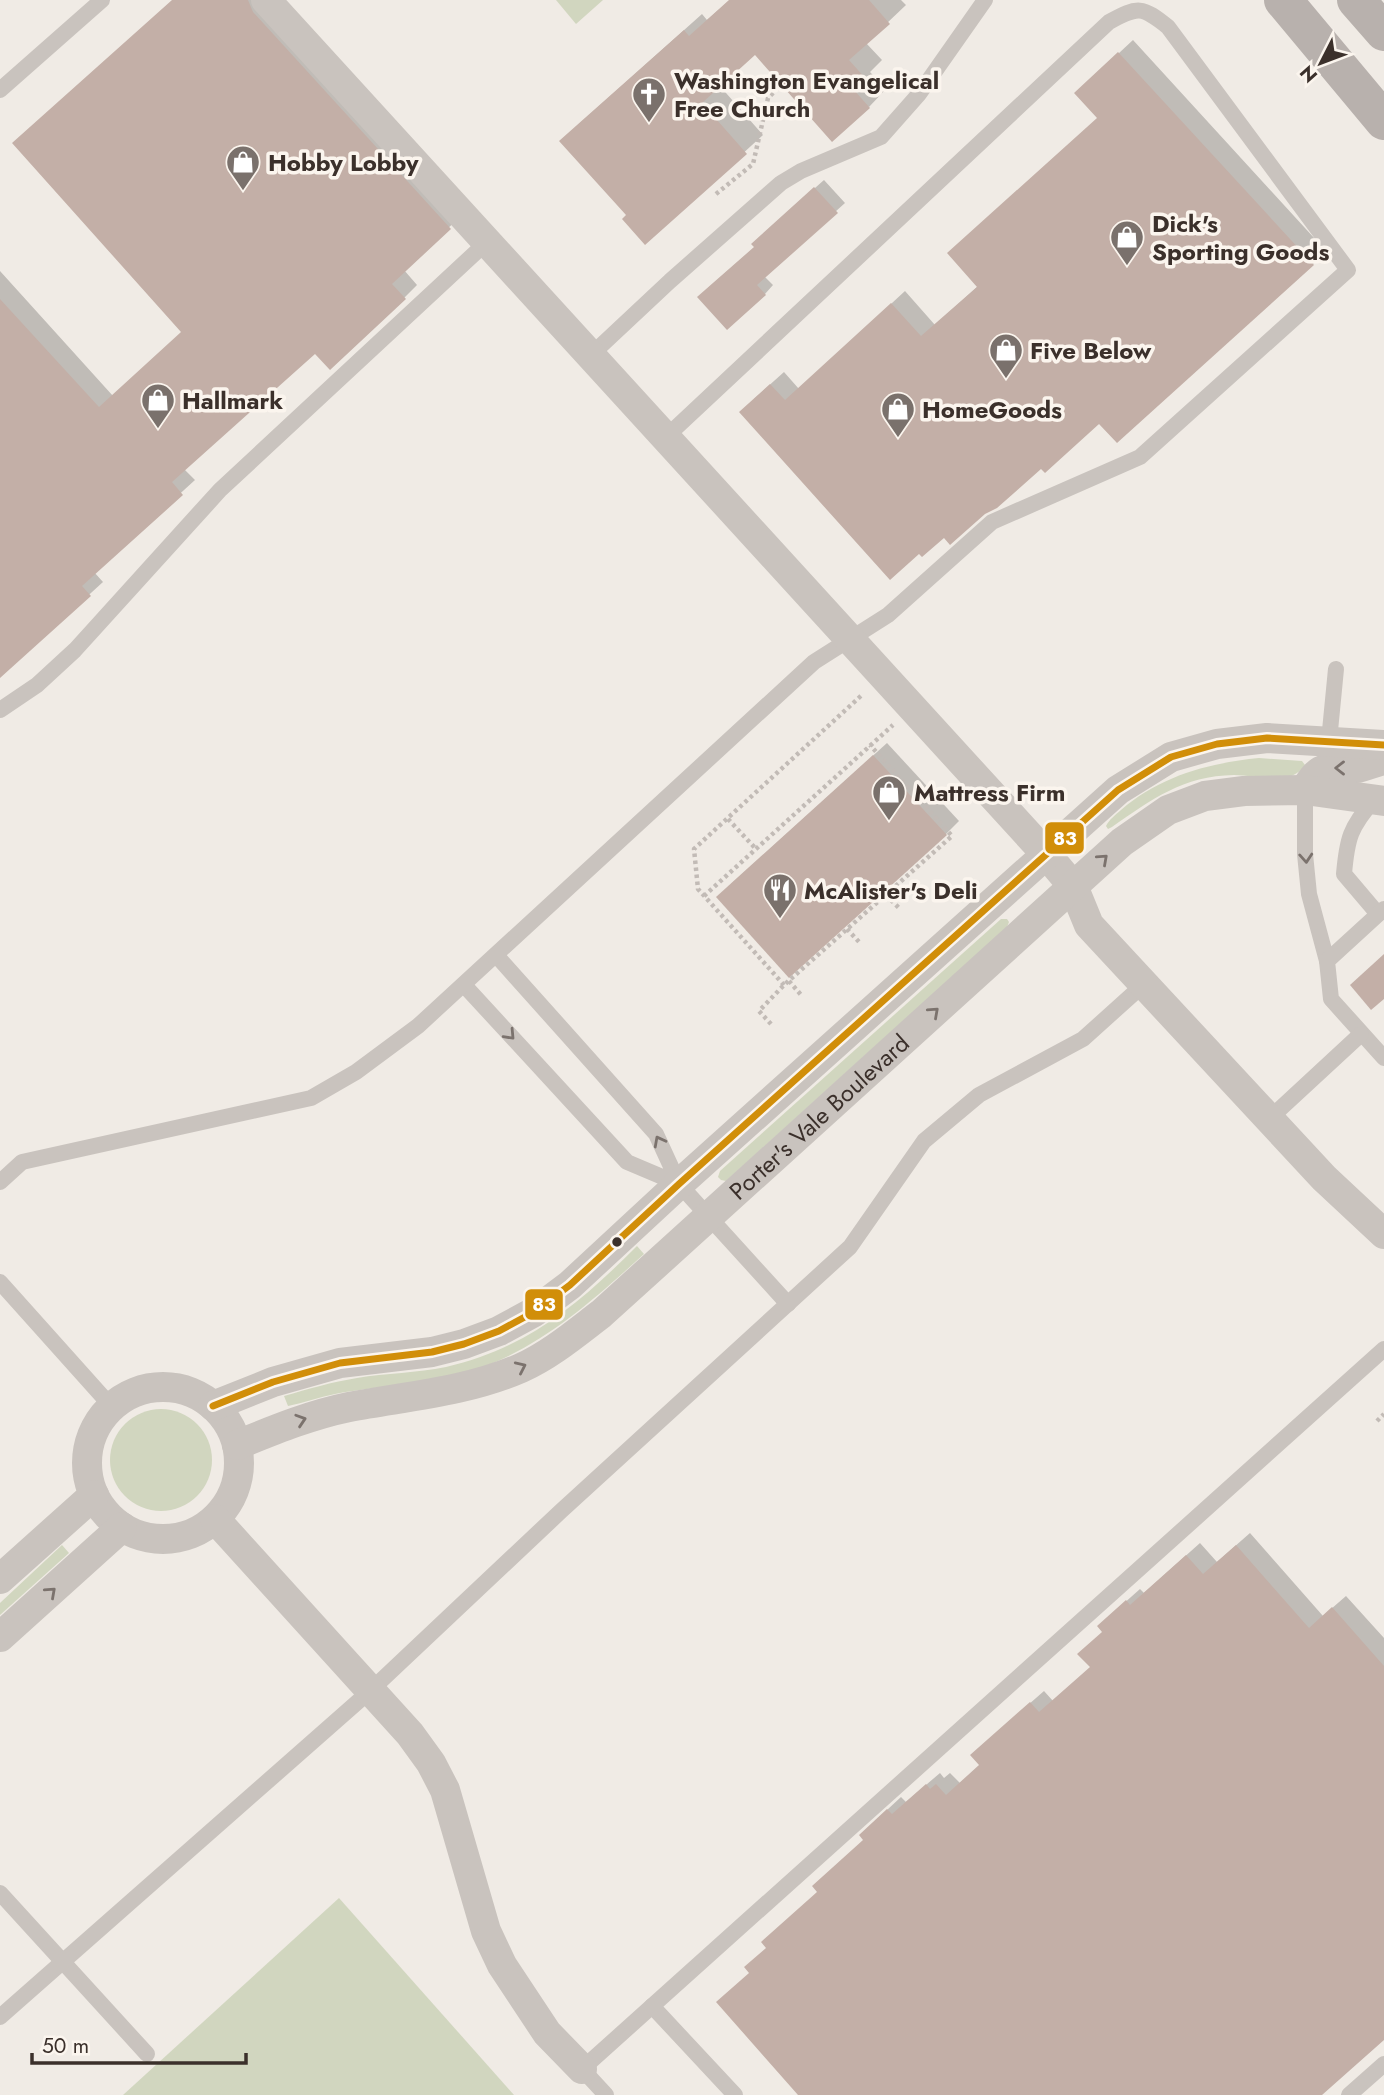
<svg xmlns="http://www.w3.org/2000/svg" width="1384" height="2095" viewBox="0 0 1384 2095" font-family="Jost,sans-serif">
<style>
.green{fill:#d1d6bf}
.shadow{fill:#0003}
.building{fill:#c3afa7}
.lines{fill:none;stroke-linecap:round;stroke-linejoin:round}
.path{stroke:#c2bbb6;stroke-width:4.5;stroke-dasharray:3.5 3.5;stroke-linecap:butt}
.service{stroke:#c9c3be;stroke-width:16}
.minor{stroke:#c9c3be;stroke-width:30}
.primary{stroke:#b8b1ad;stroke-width:38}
.bus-1-casing{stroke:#fbf5ee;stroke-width:12}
.bus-1{stroke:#d18e09;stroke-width:7}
.oneway{stroke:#7b726d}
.bus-dot{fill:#3b302b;stroke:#fbf5ee;stroke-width:2.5}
.labels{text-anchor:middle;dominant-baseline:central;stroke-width:7;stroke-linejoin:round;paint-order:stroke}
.poi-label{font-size:24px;font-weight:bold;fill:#3b302b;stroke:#fbf5ee;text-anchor:start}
.street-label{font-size:24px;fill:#3b302b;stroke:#fbf5ee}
.line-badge{stroke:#fbf5ee;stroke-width:2.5}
.badge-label{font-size:19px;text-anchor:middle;font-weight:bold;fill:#fff}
</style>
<rect width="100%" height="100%" fill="#f0ebe5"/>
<g class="green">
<path d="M556,0H603L576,24Z"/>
<path d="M1259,758L1302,761L1305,765C1289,788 1258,775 1234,775C1183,776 1152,799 1112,827L1108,829L1106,826C1109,820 1115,815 1121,810C1160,776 1209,763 1259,758Z"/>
<path d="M1001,919H1007L1009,922L1007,927L726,1181L721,1180L718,1177L720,1171Z"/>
<path d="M637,1246L644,1254C589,1304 535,1353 462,1374C424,1385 375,1386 335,1394C319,1397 304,1403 288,1406L284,1396C308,1389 332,1382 357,1378C386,1373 417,1373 446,1367C528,1348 580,1303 637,1246Z"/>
<circle cx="161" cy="1460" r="51"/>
<path d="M62,1545L69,1553L0,1615V1603Z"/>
<path d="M339,1898L514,2095H123Z"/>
</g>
<g class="shadow">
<path d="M173,0H267L463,214L404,270L417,285L404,298L315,352L184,469L195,480L94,572L103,582L0,676V271L113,396L183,332Z"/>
<path d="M730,0H901L906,5L866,43L882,60L870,72L886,89L869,107L755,53L719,85L763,135L645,243L579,124L702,14L707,20Z"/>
<path d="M1133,40L1326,251L1313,264L1041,467L944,536L754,399L784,372L799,389L905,291L935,325L978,286L1099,117L1090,80Z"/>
<path d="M824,180L845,203L764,276L773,285L765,294L708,288L756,246L762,235Z"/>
<path d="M887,743L959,821L946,834L731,884Z"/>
<path d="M1250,1533L1323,1616L1346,1596L1384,1638V2038L1320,2095H800L768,1947L865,1839L874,1822L901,1797L906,1802L940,1773L944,1778L950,1773L960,1783L981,1764L986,1742L1044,1691L1053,1701L1091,1667L1113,1613L1140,1589L1144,1593L1200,1543L1217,1562Z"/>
</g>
<g class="building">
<path d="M172,0H248L253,12L451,229L392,284L406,299L330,370L315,354L172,482L183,495L82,586L91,596L0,678V299L99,407L181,332L12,143Z"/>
<path d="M729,0H869L890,24L849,60L866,79L854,90L870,108L832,142L755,55L702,103L747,154L645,245L622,219L626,215L559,141L684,30L689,36Z"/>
<path d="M1118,52L1314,265L1117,443L1099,424L1045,473L1041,469L997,508L985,514L950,545L944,538L922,557L919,554L890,580L739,412L770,384L785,400L891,303L921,336L977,287L947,253L1097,118L1074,93Z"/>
<path d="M814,187L838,213L757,285L766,295L727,330L697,297L754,247L751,244Z"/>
<path d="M873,755L947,835L789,978L716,897Z"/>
<path d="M1384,954V999L1371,1010L1350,985Z"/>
<path d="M1236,1545L1309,1628L1332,1607L1384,1666V2040L1322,2095H798L716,2002L749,1973L744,1967L766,1948L761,1942L817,1892L812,1886L863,1840L859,1835L887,1809L892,1814L926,1784L930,1789L936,1784L946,1795L979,1765L970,1755L1030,1702L1039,1712L1090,1667L1077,1654L1102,1632L1097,1626L1126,1600L1130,1605L1186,1555L1203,1574Z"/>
</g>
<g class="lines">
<g class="path">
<path d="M716,194L753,164L768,98L781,85"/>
<path d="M728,819L756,849"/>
<path d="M886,895L899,908"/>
<path d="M704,896L893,725"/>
<path d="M847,929L860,943"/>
<path d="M789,981L802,996"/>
<path d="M784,985L698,889L694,849L863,694"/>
<path d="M771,1024L759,1011L784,985L952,836L870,745"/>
<path d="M1377,1421L1384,1414"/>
</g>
<g class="service">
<path d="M0,90L102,0"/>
<path d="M591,355L670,281L781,183L801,171L881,137L919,94L985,0"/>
<path d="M0,710L37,685L75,650L220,490L488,241"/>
<path d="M1329,741L1336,669"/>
<path d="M1305,790V854L1309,894L1327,961"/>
<path d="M1374,800C1350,827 1347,839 1344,874L1378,914"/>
<path d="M1384,909L1327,961L1331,999L1384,1058"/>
<path d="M464,985L627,1162L679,1184L656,1134L496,955"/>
<path d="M1269,1119L1361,1034"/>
<path d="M0,1182L22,1162L311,1098L356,1072L418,1026L814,662L888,615L992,522L1140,457L1348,270L1168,27C1142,6 1138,6 1109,22L666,437"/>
<path d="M679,1184L788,1304"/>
<path d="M0,1282L111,1406"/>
<path d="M0,1893L147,2054"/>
<path d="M652,2006L735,2095"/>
<path d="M0,2017L370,1691L561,1511L850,1247L924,1141L979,1095L1083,1039L1143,985"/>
<path d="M606,2095L582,2069L1384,1349"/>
<path d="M1349,2095L1384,2064"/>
</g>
<g class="minor">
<path d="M266,0L1046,854L1073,886L1089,925L1324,1178L1384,1234"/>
<path d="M1305,790C1323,758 1329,773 1357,768C1366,766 1375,762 1384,760"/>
<circle cx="163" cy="1463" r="76"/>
<path d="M213,1406L273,1382L340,1363L432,1352L464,1344L499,1331L534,1312L570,1285L679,1184L1118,790L1171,757L1217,744L1267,738L1384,745"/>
<path id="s1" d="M237,1445C274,1430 310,1415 349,1407C408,1396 466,1392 521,1368C550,1355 576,1333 601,1314L1122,842L1168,810L1205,796L1244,791L1305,790L1384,801"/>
<path d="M215,1519L410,1734L431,1763L445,1790L486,1931L502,1965L547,2033L582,2069"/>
<path d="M0,1579L94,1495"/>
<path d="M0,1637L122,1527"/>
</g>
<g class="primary">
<path d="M1283,0L1384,121"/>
<path d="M1356,0L1384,32"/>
</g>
<g class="bus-1-casing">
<path id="bus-1" d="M213,1406L273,1382L340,1363L432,1352L464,1344L499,1331L534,1312L570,1285L679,1184L1118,790L1171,757L1217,744L1267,738L1384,745"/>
</g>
<use href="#bus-1" class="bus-1"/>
</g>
<defs><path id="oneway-chevron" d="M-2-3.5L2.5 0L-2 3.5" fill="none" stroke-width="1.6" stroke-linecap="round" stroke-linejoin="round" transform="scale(1.75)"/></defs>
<g class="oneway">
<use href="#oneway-chevron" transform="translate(1340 768) rotate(-180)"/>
<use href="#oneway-chevron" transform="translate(1306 858) rotate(86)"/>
<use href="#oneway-chevron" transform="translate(1103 859) rotate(-42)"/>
<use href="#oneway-chevron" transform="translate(934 1012) rotate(-42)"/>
<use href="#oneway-chevron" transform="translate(510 1035) rotate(47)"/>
<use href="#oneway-chevron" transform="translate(659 1141) rotate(-118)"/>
<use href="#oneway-chevron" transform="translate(521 1367) rotate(-25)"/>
<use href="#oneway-chevron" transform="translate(301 1420) rotate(-18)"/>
<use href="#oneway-chevron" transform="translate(51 1592) rotate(-42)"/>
</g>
<defs>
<g id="church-pin" transform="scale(1.75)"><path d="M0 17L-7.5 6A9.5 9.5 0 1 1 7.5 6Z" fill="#7a716c" stroke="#fbf5ee"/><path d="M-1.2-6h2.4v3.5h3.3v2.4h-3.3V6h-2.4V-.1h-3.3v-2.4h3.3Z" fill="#fff"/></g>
<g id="shop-pin" transform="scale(1.75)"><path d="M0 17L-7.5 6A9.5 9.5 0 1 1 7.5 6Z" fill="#7a716c" stroke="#fbf5ee"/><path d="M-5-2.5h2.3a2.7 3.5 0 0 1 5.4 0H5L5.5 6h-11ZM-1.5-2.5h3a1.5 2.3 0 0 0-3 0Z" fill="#fff"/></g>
<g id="restaurant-pin" transform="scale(1.75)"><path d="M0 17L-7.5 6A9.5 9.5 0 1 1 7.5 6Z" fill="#7a716c" stroke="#fbf5ee"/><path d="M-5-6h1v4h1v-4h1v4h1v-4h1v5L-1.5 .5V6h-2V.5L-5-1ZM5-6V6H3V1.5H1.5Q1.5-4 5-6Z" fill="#fff"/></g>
</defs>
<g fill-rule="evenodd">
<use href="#church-pin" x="649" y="94"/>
<use href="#shop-pin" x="243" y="162"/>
<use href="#shop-pin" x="1127" y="237"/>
<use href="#shop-pin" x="1006" y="350"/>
<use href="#shop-pin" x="158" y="400"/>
<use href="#shop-pin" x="898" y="409"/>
<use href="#shop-pin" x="889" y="792"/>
<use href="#restaurant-pin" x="780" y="890"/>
</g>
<circle class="bus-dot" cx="617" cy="1242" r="6"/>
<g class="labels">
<g class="poi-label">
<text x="674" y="80">Washington Evangelical<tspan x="674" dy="28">Free Church</tspan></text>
<text x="268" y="162">Hobby Lobby</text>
<text x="1152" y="223">Dick's<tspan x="1152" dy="28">Sporting Goods</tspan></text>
<text x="1030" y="350">Five Below</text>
<text x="182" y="400">Hallmark</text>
<text x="922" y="409">HomeGoods</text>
<text x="914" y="792">Mattress Firm</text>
<text x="804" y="890">McAlister's Deli</text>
</g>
<g class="street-label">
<text stroke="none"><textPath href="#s1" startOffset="686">Porter's Vale Boulevard</textPath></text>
</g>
</g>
<g class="line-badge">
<rect x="1044" y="821" width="41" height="34" rx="7" fill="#d18e09"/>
<rect x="524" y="1288" width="40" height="33" rx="7" fill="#d18e09"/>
</g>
<g class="badge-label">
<text x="1065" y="845">83</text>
<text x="544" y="1311">83</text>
</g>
<g transform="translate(1321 63) rotate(228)" stroke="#fbf5ee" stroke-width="5" paint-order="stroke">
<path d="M0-5L12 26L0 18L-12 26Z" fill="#3b302b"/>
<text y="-10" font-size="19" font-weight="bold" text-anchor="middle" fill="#3b302b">N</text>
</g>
<path d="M32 2053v10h214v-10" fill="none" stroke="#3b302b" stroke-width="3.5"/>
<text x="42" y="2053" font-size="21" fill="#3b302b" stroke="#fbf5ee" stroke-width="5" paint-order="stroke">50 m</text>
</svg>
